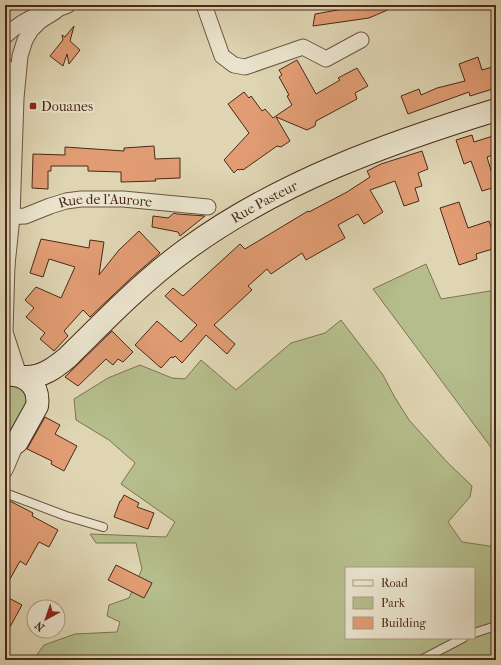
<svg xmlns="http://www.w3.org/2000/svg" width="501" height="665" viewBox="0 0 501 665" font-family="'IM FELL French Canon',serif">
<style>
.green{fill:#b4bd8b;stroke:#7f7352;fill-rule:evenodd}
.building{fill:#e19c73;stroke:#4a2918}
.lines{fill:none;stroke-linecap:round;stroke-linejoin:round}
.lane-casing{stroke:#6f543f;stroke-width:10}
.street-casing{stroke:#6f543f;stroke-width:17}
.secondary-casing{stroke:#4a2918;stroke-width:24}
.lane{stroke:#eae4ce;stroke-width:8}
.street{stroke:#eae4ce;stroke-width:15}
.secondary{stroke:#eae4ce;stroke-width:22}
.poi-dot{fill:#8f2418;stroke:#eae4ce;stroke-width:1.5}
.labels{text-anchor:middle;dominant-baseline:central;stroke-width:4;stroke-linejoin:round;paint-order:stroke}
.poi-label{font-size:14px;fill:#4a2918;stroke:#eae4ce;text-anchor:start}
.street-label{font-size:14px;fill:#4a2918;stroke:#eae4ce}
</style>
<rect width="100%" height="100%" fill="#dfd5b3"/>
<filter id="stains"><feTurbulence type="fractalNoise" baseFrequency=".005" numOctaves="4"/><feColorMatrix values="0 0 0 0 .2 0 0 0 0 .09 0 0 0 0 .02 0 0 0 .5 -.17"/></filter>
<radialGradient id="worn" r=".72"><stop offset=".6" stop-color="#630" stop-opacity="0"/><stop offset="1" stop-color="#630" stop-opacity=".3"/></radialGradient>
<g class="green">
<path d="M426,264L441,299L496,290V454L373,289Z"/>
<path d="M341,320L383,375L394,396L409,420L447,462L472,486L470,497L448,522L462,542L496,547V660H33L44,645L75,634L117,632L120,622L107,616L109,605L129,598L142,569L136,543H96L90,534L166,537L175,522L121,484L135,463L109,440L76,420L74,399L108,378L140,365L172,378L185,379L201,360L236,390L291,343L325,333ZM346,568H474V638H346Z"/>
<path d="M11,379L31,396L5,442V381Z"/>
</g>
<g class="building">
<path d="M366,5H399L369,18L313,26L315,14Z"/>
<path d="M74,26L70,41L80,50L69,64L67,54L63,66L50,56L63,40L62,35L65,37Z"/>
<path d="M478,57L482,70L496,66V88L470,96L469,92L408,114L401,96L419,89L421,95L437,88L465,81L459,64Z"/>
<path d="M297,60L316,94L340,80L338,78L357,68L368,86L355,93L357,99L316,121L315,126L307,130L276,117L290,141L281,147L277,146L243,170L242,169L239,170L238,169L234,173L224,160L249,133L228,104L244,92L249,98L251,96L262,111L265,109L273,118L292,105L287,96L289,95L279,77L282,75L279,70Z"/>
<path d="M472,135L474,142L496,135V154L487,157L496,187L482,191L471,161L464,164L456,140Z"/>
<path d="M154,146L155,159L180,158V178L155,179L156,181L121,182V172L88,171V166H51V171H48V189L32,188L33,154L65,155V147L124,151V148Z"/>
<path d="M422,151L428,169L418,173L422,186L415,188L419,201L404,206L395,181L370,190L383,212L364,224L358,214L338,225L345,238L306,260L302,253L271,274L267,269L248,286L252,290L214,325L235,344L227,354L206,335L182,363L175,356L173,358L171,357L161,368L135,345L157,321L181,342L197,325L165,296L173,288L183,296L240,244L245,249L308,211L309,212L347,192L370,177L367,171L381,164Z"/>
<path d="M459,202L468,228L489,221L496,242V248L476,254L477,259L459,265L440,208Z"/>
<path d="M174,213L177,214L205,216L180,236L178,232L152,227L153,216L168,218Z"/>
<path d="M139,231L160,253L131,278L90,317L83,310L64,331L68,336L54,351L40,339L45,333L26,317L34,308L25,300L36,287L61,298L75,267L49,259L43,277L30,273L41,239L89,248L90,240L104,242L99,275L119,250Z"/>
<path d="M112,331L133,352L123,362L118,359L113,365L106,359L78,386L65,377Z"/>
<path d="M45,417L60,425L55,434L77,446L64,471L51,464L52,461L27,449Z"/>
<path d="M124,495L139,503L137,507L154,513L148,529L114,517L120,501H121Z"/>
<path d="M8,500L33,513L32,516L58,530L49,547L39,542L26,565L20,561L5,588V519Z"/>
<path d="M116,565L152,583L144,598L108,580Z"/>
<path d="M5,596L22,605L5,636Z"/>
</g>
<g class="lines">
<g class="lane-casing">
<g id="lane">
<path d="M5,493L66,516L103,527"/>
<path d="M474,633L496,626"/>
<path d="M421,660L463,638"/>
</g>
</g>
<g class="street-casing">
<g id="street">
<path d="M204,5L222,56L234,65L245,67L303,47L326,59L361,40"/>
<path d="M5,36C14,28 26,19 38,15C48,12 58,9 68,5"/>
<path d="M5,66L13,78L14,87"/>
<path id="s1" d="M5,217L25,216L50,206L66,201L81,199H123L208,207"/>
<path d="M5,258L7,265L5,332L19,375"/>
<path d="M7,265L12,217L16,98L20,56L25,40L31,30L40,21L56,11"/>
<path d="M5,470L17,442"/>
</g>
</g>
<g class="secondary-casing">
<g id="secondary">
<path d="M5,375C25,373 40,385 37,406L17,442L5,449"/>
<path id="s2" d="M24,377C42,378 56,367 68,357C106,319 144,280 187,249C279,182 388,143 496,110"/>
</g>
</g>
<use href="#lane" class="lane"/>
<use href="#street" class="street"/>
<use href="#secondary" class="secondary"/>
</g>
<rect class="poi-dot" x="29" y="102" width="8" height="8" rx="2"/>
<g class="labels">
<g class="poi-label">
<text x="41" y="106">Douanes</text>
</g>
<g class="street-label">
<text stroke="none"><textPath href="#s2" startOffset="301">Rue Pasteur</textPath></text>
<text stroke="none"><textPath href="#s1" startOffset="103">Rue de l'Aurore</textPath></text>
</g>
</g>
<rect width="501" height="665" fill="none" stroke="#dfd5b3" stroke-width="20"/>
<rect x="6" y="6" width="489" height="653" fill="none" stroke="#4a2918" stroke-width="2"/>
<rect x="10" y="10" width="481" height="645" fill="none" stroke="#4a2918"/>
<rect x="345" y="567" width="130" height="72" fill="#eae4ce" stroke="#aa9985"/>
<rect x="353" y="580" width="20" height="6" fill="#eae4ce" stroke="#aa9985"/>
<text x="381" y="587" font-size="12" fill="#4a2918">Road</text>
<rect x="353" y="597" width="20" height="12" fill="#b4bd8b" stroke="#aa9985"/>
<text x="381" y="607" font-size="12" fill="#4a2918">Park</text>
<rect x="353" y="617" width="20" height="12" fill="#e19c73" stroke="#aa9985"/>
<text x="381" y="627" font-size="12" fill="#4a2918">Building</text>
<g transform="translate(46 619) rotate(220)"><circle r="19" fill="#eae4ce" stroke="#aa9985"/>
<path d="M0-3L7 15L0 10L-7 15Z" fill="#8f2418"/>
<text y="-6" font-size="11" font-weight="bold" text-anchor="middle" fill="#4a2918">N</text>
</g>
<rect width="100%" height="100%" filter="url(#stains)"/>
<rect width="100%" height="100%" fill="url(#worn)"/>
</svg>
